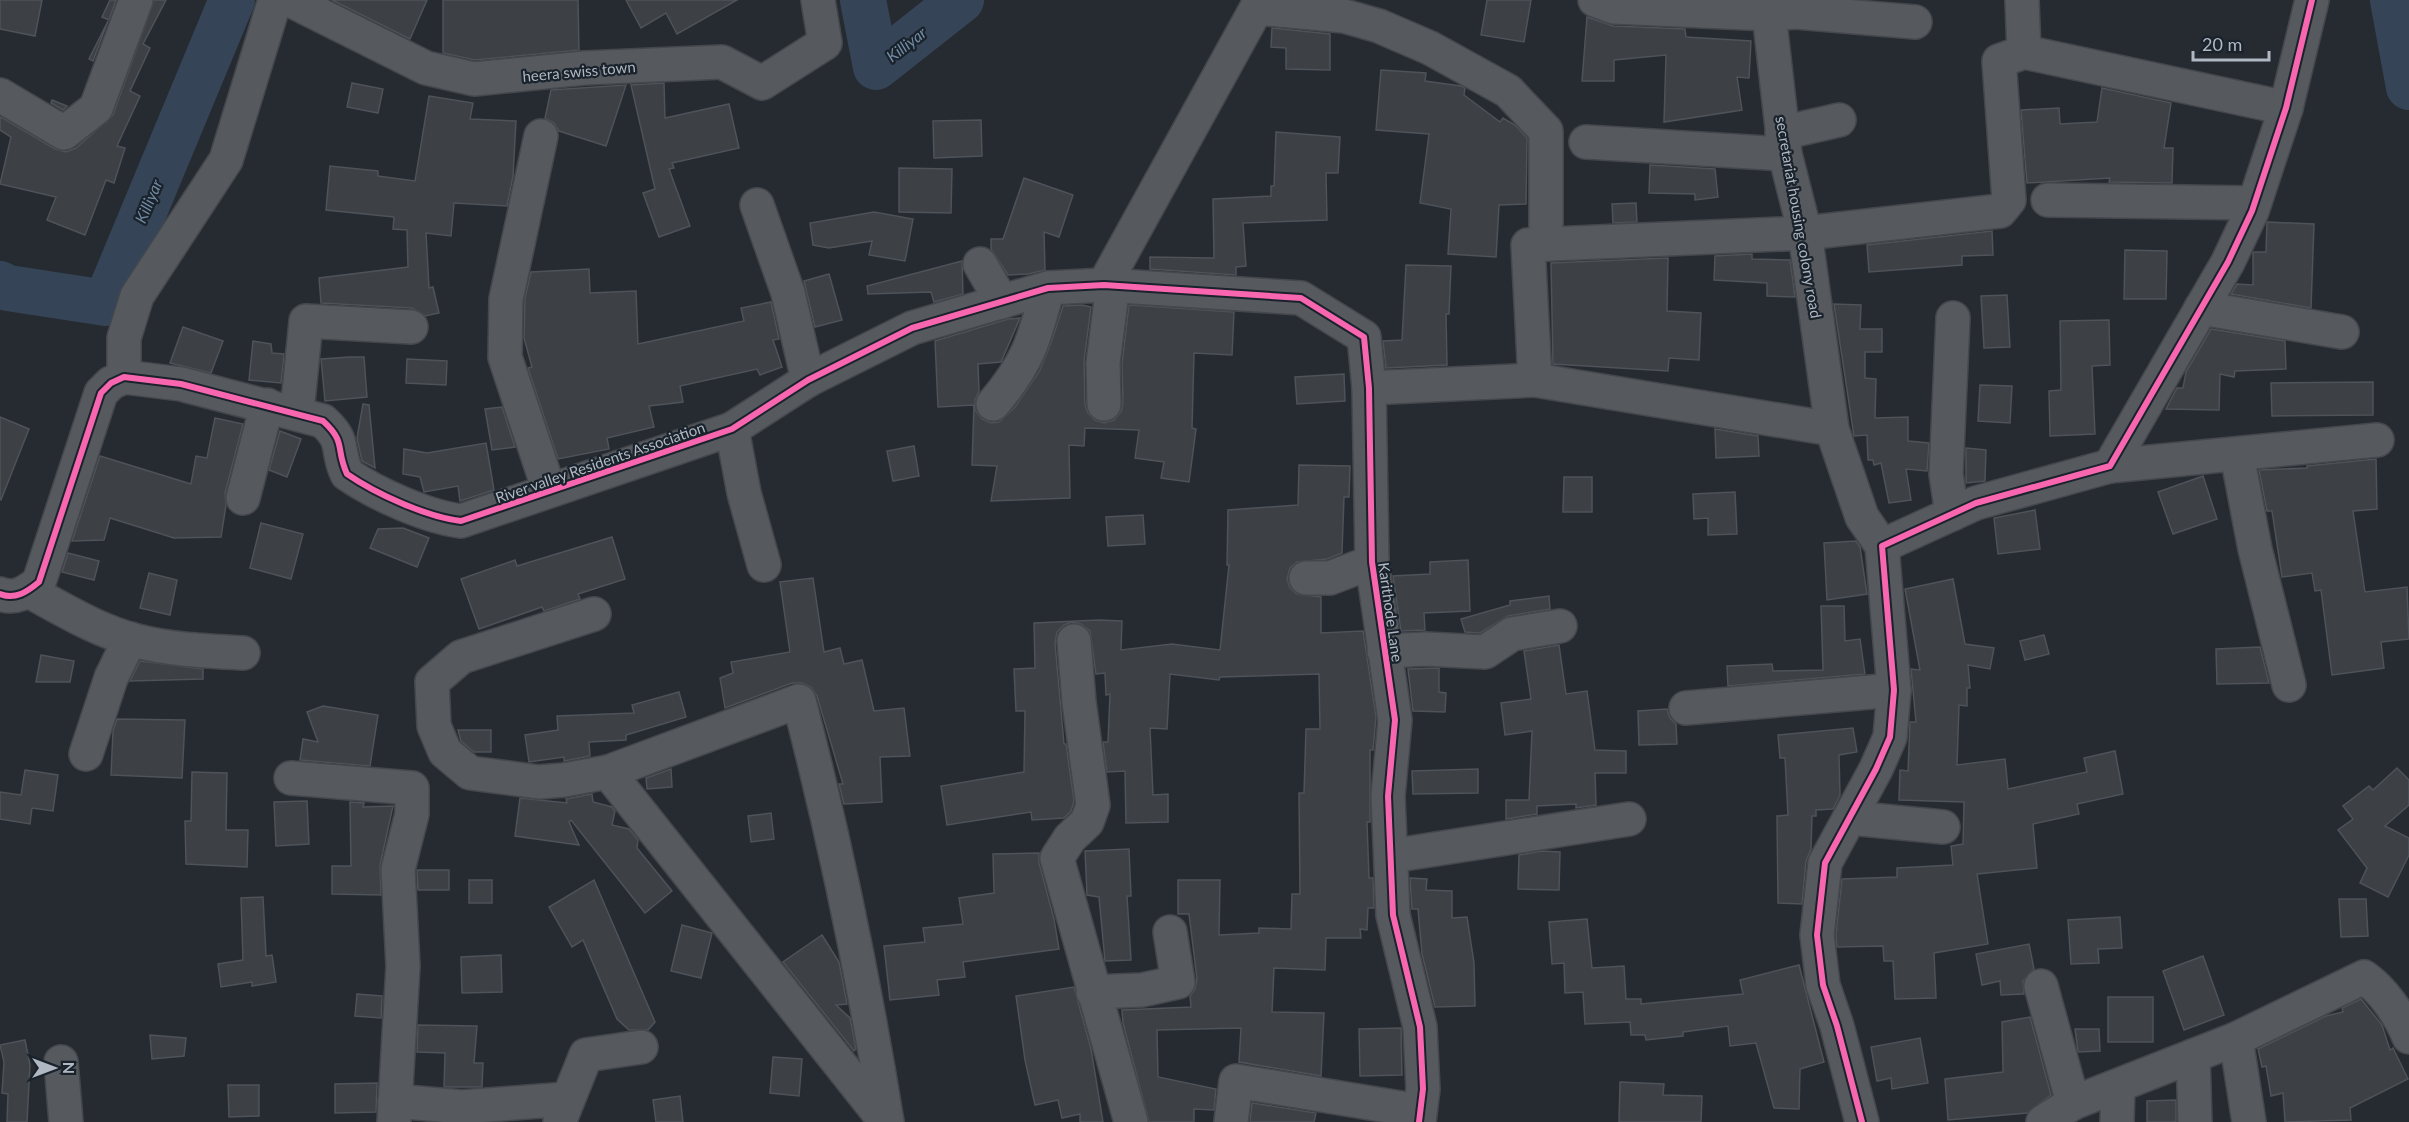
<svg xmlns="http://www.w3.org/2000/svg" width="2409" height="1122" viewBox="0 0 2409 1122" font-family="Lato,sans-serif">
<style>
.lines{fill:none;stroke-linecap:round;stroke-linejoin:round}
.river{stroke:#354557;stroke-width:46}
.building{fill:#3d4146;stroke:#4e5259;stroke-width:1.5}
.minor-casing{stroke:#44474c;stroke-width:36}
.minor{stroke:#565a5f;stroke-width:33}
.cycleway-casing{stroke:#1a222b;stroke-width:10}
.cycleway{stroke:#f766af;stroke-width:6}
.labels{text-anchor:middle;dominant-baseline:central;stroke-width:4.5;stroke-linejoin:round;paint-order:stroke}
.street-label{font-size:15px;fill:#afb8c3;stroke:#1a222b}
.water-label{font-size:16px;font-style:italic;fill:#728ba4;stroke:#1a222b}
</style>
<rect width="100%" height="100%" fill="#262b31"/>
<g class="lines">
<g class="river">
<path d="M863,0L876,67L961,0"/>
<path d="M2393,0L2409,87"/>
<path d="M0,284L8,288L106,303L232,0"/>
</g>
</g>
<g class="building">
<path d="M0,0H42L35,36L0,29Z"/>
<path d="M110,0H116L109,20L102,17Z"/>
<path d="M154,0H166L143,44L150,48L130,91L140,96L117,146L125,148L114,183L106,180L85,235L47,220L56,197L0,184L11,137L0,130V119L1,117L55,149L66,152L76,148L113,115Z"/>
<path d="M332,0H427L410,39Z"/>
<path d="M443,0H578L579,50L475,60L443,53Z"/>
<path d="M626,0H737L677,34L666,13L641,28Z"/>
<path d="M1487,0H1531L1524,42L1481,35Z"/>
<path d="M1587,17L1613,26L1685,29L1686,37L1751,41L1749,78L1737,77L1742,110L1664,122L1666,55L1614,60V81H1582Z"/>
<path d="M108,21L93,61L89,59Z"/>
<path d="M1272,28L1330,34V70L1286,69V48L1271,47Z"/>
<path d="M1381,70L1426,73L1425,81L1461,86L1465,88L1464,95L1500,122L1503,118L1515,125L1527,138L1526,204L1499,205L1496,257L1448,254L1451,209L1420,203L1429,134L1376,130Z"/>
<path d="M352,83L383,89L378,113L347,107Z"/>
<path d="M664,83L665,118L729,104L739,148L672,163L674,168L669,169L690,226L659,237L643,193L655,189L631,85Z"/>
<path d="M626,85L606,146L559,131L554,123L545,118L551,90Z"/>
<path d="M2102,88L2171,103L2164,148H2173L2172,183L2109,182L2110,178L2027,183L2021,110L2059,108L2060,124L2097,122Z"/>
<path d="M429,96L473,103L470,119L516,121L513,176L507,206L454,203L451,236L426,233L429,288L433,287L439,313L425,316L412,308L321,303L319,278L408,267L407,230L393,229L394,217L326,210L330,166L378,171V176L415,181Z"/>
<path d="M52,100L67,106L63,110L51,103Z"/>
<path d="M981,120L982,156L934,158L933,121Z"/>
<path d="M1276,132L1340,137L1338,173H1326L1327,220L1243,223L1246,266L1236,267V275L1150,269V257L1214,258L1213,199L1271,196V186H1274Z"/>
<path d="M1650,165L1715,169L1718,197L1695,200V194L1649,193Z"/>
<path d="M899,168L952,169L951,213L899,212Z"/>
<path d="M1024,178L1073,195L1059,237L1044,232L1045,270L1028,274L1008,275L991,249V239H1003Z"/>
<path d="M1636,203L1637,222L1613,223L1612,204Z"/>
<path d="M874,212L913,219L905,261L869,255L872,241L829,248L813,245L810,223Z"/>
<path d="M2267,222L2314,224L2311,308L2231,294L2237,284L2253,285V252H2266Z"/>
<path d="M1992,231L1993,255L1962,256V265L1869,272L1867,245Z"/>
<path d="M2125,250L2167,251L2166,299H2124Z"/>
<path d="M1752,254V259L1790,260L1795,297L1767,296V283L1714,280L1715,256Z"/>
<path d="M1668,258L1667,311L1701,313L1699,360L1669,358L1668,371L1553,364L1551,263Z"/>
<path d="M962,261L963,294L934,302L931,292L868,294L867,286Z"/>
<path d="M1406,265L1451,266L1449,314H1446L1447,365L1386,368L1383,341L1402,340Z"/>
<path d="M589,269L590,293L636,291L638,344L744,321L741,308L771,302L779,339L773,340L782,367L760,375L757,369L680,386L683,402L649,406L654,427L607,438L609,449L558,459L528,368L532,367L524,338L525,298L531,272Z"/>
<path d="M829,274L842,320L815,327L804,281Z"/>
<path d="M2007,295L2010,347L1984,348L1981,296Z"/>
<path d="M1834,304L1861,305L1860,329H1882V352H1865V378L1876,379L1875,418L1908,417V441L1929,443L1927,471L1906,469L1911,500L1889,503L1881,463L1874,465L1873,460H1868L1867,435L1854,436Z"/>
<path d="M1082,305L1091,307L1084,361L1085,405L1088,413L1095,420L1104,423L1114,420L1121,412L1123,404L1122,364L1129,305L1234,312L1232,355L1194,353L1192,428L1196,429L1189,482L1161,478L1164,462L1135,458L1139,430L1085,428L1084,446L1069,445L1070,498L991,501L997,466L972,465L974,405L938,407L935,341L1008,319L1020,318L1001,362L978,364L979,391L975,400V410L982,419L991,423L999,422L1015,407L1039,372L1051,343L1063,306Z"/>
<path d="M2109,320L2110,365L2092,366L2095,434L2050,436L2049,391L2061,390L2060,321Z"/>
<path d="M183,327L223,341L211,373L170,363Z"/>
<path d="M2211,329L2285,341L2286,369L2235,371L2234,377L2220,374L2219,410L2166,409L2177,388H2183L2186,372Z"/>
<path d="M253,341L271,344L272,353L284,354L281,383L249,380Z"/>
<path d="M349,357H364L367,397L325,401L321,359Z"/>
<path d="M407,359L447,361L446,385L406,383Z"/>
<path d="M1344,374L1345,401L1297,404L1295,377Z"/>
<path d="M2373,382V415L2272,416L2271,383Z"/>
<path d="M1980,385L2012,386L2010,423L1978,421Z"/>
<path d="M363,404L369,405L375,468L362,461L357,438Z"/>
<path d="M502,407L515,447L492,450L485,409Z"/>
<path d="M0,417L29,429L1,500L0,499Z"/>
<path d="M215,418L243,424L225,493L226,505L221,537L174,538L110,518L104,540L72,541L100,456L191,484L196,456L207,458Z"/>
<path d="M1715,429L1758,436L1759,456L1716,458Z"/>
<path d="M280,431L301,439L287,477L269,470Z"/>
<path d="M486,443L494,490L460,501L458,486L424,492L420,477L403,474L404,449L427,453Z"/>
<path d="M914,446L919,476L893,481L887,451Z"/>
<path d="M1966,448L1986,450L1985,481L1966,483Z"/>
<path d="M2376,459L2377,509L2353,511L2365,592L2407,587L2409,639L2381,642L2384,668L2332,675L2321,590L2315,591L2312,573L2282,577L2272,511H2267L2259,470L2307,468V466Z"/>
<path d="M1299,465L1350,466L1349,497H1344L1342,553L1327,559L1297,562L1290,568L1287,579L1290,588L1297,594L1321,597V633L1363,631L1376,717L1373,750H1370V822H1367L1369,878H1373L1374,908H1368L1367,930L1360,929L1361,938H1326L1325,970L1274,968L1272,1012L1324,1013L1321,1076L1239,1062L1241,1028L1157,1030L1158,1077L1216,1089L1214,1110L1194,1109V1122H1149L1123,1023L1122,1010L1191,1007L1190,996L1195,989L1197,979L1189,914H1178V880H1220L1219,935L1259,933V928L1291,929L1292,894H1300L1299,793H1304L1306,729H1320L1319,674L1220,677L1219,680L1170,674L1167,729L1150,728L1153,795L1168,794V822L1126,823L1125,771L1107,772L1103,742H1108L1110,694L1106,695L1105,673L1096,674L1090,631L1081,624L1072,622L1064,625L1057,632L1055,643L1064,744H1066L1074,801L1071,811L1064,818L1032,820L1031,812L947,825L941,786L1024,772L1025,711H1016L1014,669L1035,668L1034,623L1099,620L1122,621L1121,650L1172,644L1220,650L1229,565H1227L1228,510L1298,505Z"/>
<path d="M2203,476L2217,519L2173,534L2158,492Z"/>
<path d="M1564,477H1592V512H1563Z"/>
<path d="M1735,492L1737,534L1708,535V518L1694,519L1693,494Z"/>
<path d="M2035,510L2040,549L1998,554L1994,518Z"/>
<path d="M1143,515L1145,544L1108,546L1106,517Z"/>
<path d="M261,523L303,534L291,579L250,568Z"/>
<path d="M403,528L429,538L417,567L370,548L378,529Z"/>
<path d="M612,537L625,579L578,594L580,599L544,611L542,607L479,629L461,579L515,560L517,566Z"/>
<path d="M1856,541L1860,547L1867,594L1827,600L1824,543Z"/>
<path d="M68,553L99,561L94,580L62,572Z"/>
<path d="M1468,560L1470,611L1424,613L1425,630L1401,631L1393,576L1430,574V562Z"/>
<path d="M149,573L177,580L170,615L140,608Z"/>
<path d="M813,578L824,652L840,648L844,664L862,660L874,711L904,708L910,756L880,757L882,802L844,804L839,784H843L817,696L811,687L802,683H792L725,708L720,678L733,673L731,662L790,652L780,582Z"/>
<path d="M1953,579L1965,644L1994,648L1990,669L1968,665L1970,688H1967V706L1959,705L1957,765L2005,759L2008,789L2087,772L2084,758L2115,751L2123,794L2077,804L2079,814L2033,824L2037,868L1977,874L1988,944L1934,953L1936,998L1895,999L1893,961H1884L1883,946L1837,947L1836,935L1842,879L1897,877V868L1953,865L1951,846L1963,844L1964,802L1899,800L1900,770L1908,771L1910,722H1916L1911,669L1920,670L1905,589Z"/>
<path d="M1549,596L1550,609L1508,616L1480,633L1465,632L1461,619L1510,605V601Z"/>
<path d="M1821,606H1844L1845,641L1860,639L1865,674L1728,686L1727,666L1772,664L1773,671L1823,670Z"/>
<path d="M2044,635L2049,654L2025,660L2020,641Z"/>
<path d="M1559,645L1566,694L1587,691L1595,750L1626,751V773H1595L1596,805L1576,808V804L1537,806V814L1506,819V800H1529L1532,731L1505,735L1501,703L1531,699L1524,651Z"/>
<path d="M2260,647L2269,683L2217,684L2216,649Z"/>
<path d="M41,655L74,661L70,682H36Z"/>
<path d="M140,661L203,669V679L130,681Z"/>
<path d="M1439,668V692L1446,693L1445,712L1413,711L1408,669Z"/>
<path d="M679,692L686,717L626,735V740L589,742L590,756L564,761V757L529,762L525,735L558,730L557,716L634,713L632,705Z"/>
<path d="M323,706L378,715L370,766L300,760L303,739L318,742L307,712Z"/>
<path d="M1667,709L1670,718L1676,724L1677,744L1639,745L1638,711Z"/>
<path d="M117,719L185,720L182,778L111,775L113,731Z"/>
<path d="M1853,728L1857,752L1839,755L1840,795L1833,809L1816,810V816H1812L1811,849L1806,861L1802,904L1778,903L1777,816L1788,815L1785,758H1780L1778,735Z"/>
<path d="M458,730H491V752H474L461,741Z"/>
<path d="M2397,768L2409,780V805L2385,826L2409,838V855L2388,897L2360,883L2367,868L2338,830L2353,819L2343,806L2369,786L2373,790Z"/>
<path d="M671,769L672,787L647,789L646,778Z"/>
<path d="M1478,769V793L1413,794L1412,771Z"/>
<path d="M25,770L58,775L53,811L32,808L30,824L0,819V792L21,795Z"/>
<path d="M192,772L227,773L226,830H248L247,867L186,864L185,821H191Z"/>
<path d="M592,794L593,802L612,807L615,811L612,825L629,829L638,840L637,848L672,891L645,913L571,820L569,822L579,845L515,836L520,798L567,803L566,799Z"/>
<path d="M307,801L309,844L276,846L274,802Z"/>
<path d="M350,802L364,803L363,807L393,806L380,865L381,895L332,894V866H351Z"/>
<path d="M771,813L774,839L751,842L748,816Z"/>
<path d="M1129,849L1131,896H1127L1131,960L1105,961L1099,897L1087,895L1085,851Z"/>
<path d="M1542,851L1560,852L1559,890L1518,889L1519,855Z"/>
<path d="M1039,853V863L1054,919L1059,949L963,962L965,977L937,980L939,995L890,1000L884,946L925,942L923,928L963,924L959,898L994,893L993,854Z"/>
<path d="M417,870H449V890H418Z"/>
<path d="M1410,878L1427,879L1426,890L1452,891V918L1467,917L1474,963L1475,1006L1435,1007L1422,954L1418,909H1412Z"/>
<rect x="469" y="880" width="23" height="23"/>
<path d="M594,880L655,1022L648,1030H629L617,1019L583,940L572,947L549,907Z"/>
<path d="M263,897L266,956L272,955L276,982L252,986V982L221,987L218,964L243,960L241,898Z"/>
<path d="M2339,899H2366L2368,936L2341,937Z"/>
<path d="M2120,917L2122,948L2098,949L2099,963L2071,964L2068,920Z"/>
<path d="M1587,919L1592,968L1624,966L1626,999H1641V1004L1743,994L1740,980L1799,965L1824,1062L1800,1069L1799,1109L1774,1108L1756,1043L1730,1046L1728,1026L1683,1032V1036L1646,1040L1645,1035H1631L1630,1022L1585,1024L1583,992L1565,993L1564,963L1552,964L1549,922Z"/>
<path d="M682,925L712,933L701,978L671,971Z"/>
<path d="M822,935L839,962L847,1004L836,1005L850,1018L856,1049L854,1051L783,962Z"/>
<path d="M2029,944L2034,969L2023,981L2024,994L2001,995L2000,981L1982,985L1976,954Z"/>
<path d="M501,955L502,992L462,993L461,957Z"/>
<path d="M2203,956L2224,1015L2184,1030L2163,971Z"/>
<path d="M1074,987L1091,1049L1103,1122H1080V1114L1062,1118L1058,1100L1035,1105L1025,1060L1016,996Z"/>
<path d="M357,994L382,996L381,1018L355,1016Z"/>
<rect x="2108" y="997" width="45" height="45"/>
<path d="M2361,999L2382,1025L2390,1050L2393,1048L2408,1079L2350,1108L2351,1120L2285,1122L2283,1093L2271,1096L2266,1066L2262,1067L2258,1049L2326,1016L2343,1012L2342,1008Z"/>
<path d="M2030,1017L2051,1095L2027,1113L1948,1120L1945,1079L2003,1072L2002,1022Z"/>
<path d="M418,1025L477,1026L474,1063H483L482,1087H444L445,1053L417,1052Z"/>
<path d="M1401,1028L1402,1075L1360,1076L1359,1029Z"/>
<path d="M2075,1029H2099L2100,1051L2078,1052Z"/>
<path d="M150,1035L186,1038L184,1056L152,1059Z"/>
<path d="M1920,1038L1928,1083L1892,1089L1891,1078L1877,1081L1871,1047Z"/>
<path d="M25,1040L30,1065L27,1122H7L8,1094L2,1093L4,1062L0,1045Z"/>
<path d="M773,1057L802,1059L799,1096L770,1093Z"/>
<path d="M1620,1082L1664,1084L1663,1095L1702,1096L1701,1122H1619Z"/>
<path d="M377,1083L376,1112L335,1113V1084Z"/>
<path d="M228,1085H259V1116L229,1117Z"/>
<path d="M680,1096L683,1122H656L653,1100Z"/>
<path d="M2176,1100V1122H2147V1101Z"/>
<path d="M1252,1103L1316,1113L1314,1122H1250Z"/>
</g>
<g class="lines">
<g class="minor-casing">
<g id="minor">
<path d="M290,0L426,68L474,79L584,68L722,62L762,83L825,43L818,0"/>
<path d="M1595,0L1614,7L1769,14L1785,154L1805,233L1832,429L1862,517L1882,546"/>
<path d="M2022,0L2024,52"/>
<path d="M1257,8L1344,16L1379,26L1430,48L1508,91L1546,131V244"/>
<path d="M1769,14L1796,12L1915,22"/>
<path d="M0,95L64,133L96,108L136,0"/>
<path d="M1782,133L1839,120"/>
<path d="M541,136L506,299L505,357L549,490"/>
<path d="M1586,142L1785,154"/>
<path d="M2048,200L2254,203"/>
<path d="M757,205L788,293L808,380"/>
<path d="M980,264L1002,302"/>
<path d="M1104,285L1261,0"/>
<path d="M2201,308L2342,332"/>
<path d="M124,377V338L137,296L226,160L275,0"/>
<path d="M1535,380L1832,429"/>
<path d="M1369,388L1535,380L1528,245L1805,233L2000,211L2009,200L1999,61L2024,52L2286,108"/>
<path d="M993,404C1029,362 1034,340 1048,288"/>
<path d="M1104,404L1103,363L1113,285"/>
<path d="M297,412L306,321L411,327"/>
<path d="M732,429L744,493L764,565"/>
<path d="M2237,455L2255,549L2289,685"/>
<path d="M2110,466L2377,440"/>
<path d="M243,498L267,405"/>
<path d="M1952,514L1946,474L1953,318"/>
<path d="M1306,578H1330L1372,562"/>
<path d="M29,591C64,610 98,631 137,641C171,650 208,651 243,653"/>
<path d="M0,594C15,600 27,592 39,582L101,393L111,383L124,377L181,384L323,421C347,443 335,448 347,474C376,494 427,517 461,521L732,429L808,380L912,328L1048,288L1104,285L1301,298L1364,337L1369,388L1372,562L1395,720L1388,796L1393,915L1420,1027L1423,1089L1419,1122"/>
<path d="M594,614L461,657L432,682L434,726L445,752L470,773L539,782L564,780L608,772L799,701C835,840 864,980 887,1122"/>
<path d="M1074,641L1079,702L1093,805L1087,822L1070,838L1057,858L1131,1122"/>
<path d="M1384,651L1426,649L1485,652L1512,634L1560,626"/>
<path d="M1686,708L1894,690"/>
<path d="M86,754L111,678L130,639"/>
<path d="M608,772L885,1121"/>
<path d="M291,778L412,788V814L398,869L403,966L394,1122"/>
<path d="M1851,818L1943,827"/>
<path d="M1391,856L1629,819"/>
<path d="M2041,986L2073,1103"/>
<path d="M1093,992L1142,990L1178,982L1170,932"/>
<path d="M2236,1039L2249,1122"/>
<path d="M2193,1056L2195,1122"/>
<path d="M61,1062L66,1122"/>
<path d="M395,1101L462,1107L567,1099"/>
<path d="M560,1120L586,1055L641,1047"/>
<path d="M1231,1122L1236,1081L1419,1111"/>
<path d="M1862,1122L1837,1026L1823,985L1817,935L1825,863L1876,769L1890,737L1894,690L1882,546L1976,503L2110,466L2228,262L2252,211L2286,108L2312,0"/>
<path d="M2043,1122L2073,1103L2236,1039L2364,977C2383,990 2400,1015 2409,1037"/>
<path d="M2117,1122L2118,1086"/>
</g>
</g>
<use href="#minor" class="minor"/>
<g class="cycleway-casing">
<g id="cycleway">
<path d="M0,594C15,600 27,592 39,582L101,393L111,383L124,377L181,384L323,421C347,443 335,448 347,474C376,494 427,517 461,521L732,429L808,380L912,328L1048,288L1104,285L1301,298L1364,337L1369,388L1372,562L1395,720L1388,796L1393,915L1420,1027L1423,1089L1419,1122"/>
<path d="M1862,1122L1837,1026L1823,985L1817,935L1825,863L1876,769L1890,737L1894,690L1882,546L1976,503L2110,466L2228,262L2252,211L2286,108L2312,0"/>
</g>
</g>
<use href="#cycleway" class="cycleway"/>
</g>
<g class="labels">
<g class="street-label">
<text transform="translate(579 71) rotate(-5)">heera swiss town</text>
<text transform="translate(1799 217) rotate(80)">secretariat housing colony road</text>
<text transform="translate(600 462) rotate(-19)">River valley Residents Association</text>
<text transform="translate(1391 612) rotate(82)">Karithode Lane</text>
</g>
<g class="water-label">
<text transform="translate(906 44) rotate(-38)">Killiyar</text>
<text transform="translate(148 201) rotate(-67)">Killiyar</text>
</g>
</g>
<g transform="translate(54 1068) rotate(90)" stroke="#1a222b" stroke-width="4.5" paint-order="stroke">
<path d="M0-4.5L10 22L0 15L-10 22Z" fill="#afb8c3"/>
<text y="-9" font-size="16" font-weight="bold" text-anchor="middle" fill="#afb8c3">N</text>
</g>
<path d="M2193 51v9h76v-9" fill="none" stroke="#afb8c3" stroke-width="3"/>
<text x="2202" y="51" font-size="18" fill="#afb8c3" stroke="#1a222b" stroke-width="4.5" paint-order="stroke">20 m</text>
</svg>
